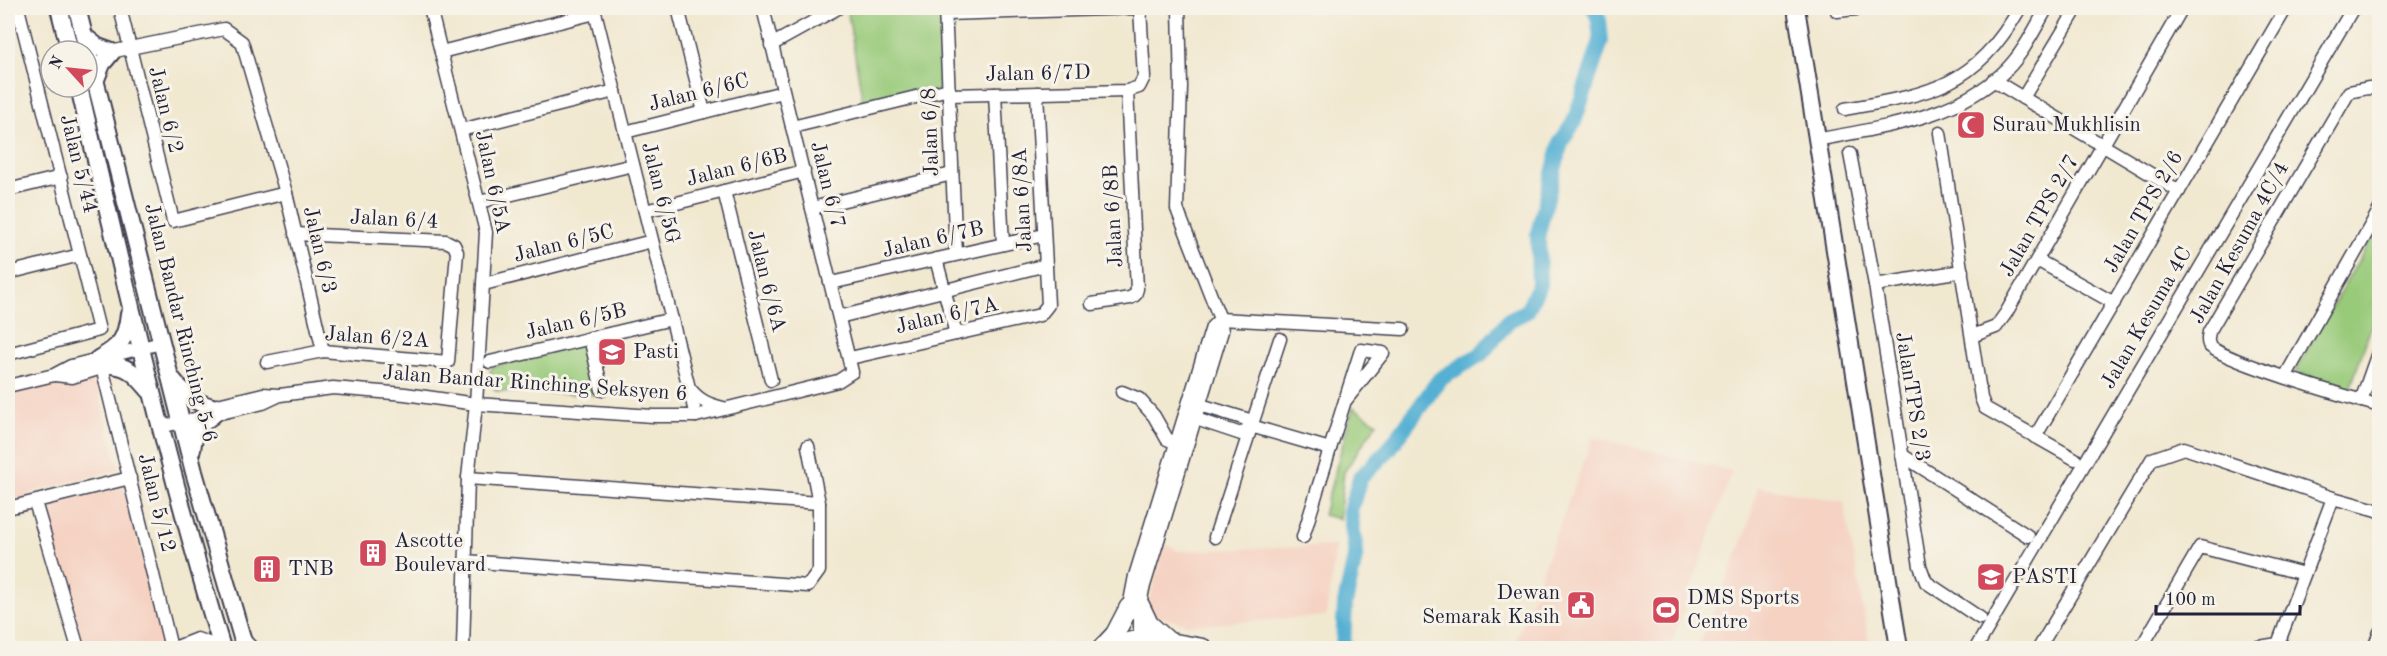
<svg xmlns="http://www.w3.org/2000/svg" width="2387" height="656" viewBox="0 0 2387 656" font-family="'Old Standard TT',serif">
<style>
.built{fill:#f5d2c2}
.green{fill:#99ca7a;stroke:#5e765a;stroke-width:1.5}
.lines{fill:none;stroke-linecap:round;stroke-linejoin:round}
.river{stroke:#55b0d3;stroke-width:16}
.street-casing{stroke:#414051;stroke-width:15}
.secondary-casing{stroke:#414051;stroke-width:20}
.primary-casing{stroke:#414051;stroke-width:21}
.street{stroke:#fff;stroke-width:12}
.secondary{stroke:#fff;stroke-width:16}
.primary{stroke:#fff;stroke-width:18}
.labels{text-anchor:middle;dominant-baseline:central;stroke-width:6;stroke-linejoin:round;paint-order:stroke}
.street-label{font-size:21px;fill:#22223b;stroke:#f7f3e8}
.poi-label{font-size:21px;fill:#22223b;stroke:#f7f3e8;text-anchor:start}
</style>
<rect width="100%" height="100%" fill="#f7f3e8"/>
<filter id="ink" filterUnits="userSpaceOnUse"><feTurbulence type="fractalNoise" baseFrequency=".0167" numOctaves="2"/><feDisplacementMap in="SourceGraphic" scale="12" xChannelSelector="R" yChannelSelector="G"/><feConvolveMatrix kernelMatrix="1 2 1 2 8 2 1 2 1" color-interpolation-filters="sRGB"/></filter>
<filter id="wash" filterUnits="userSpaceOnUse"><feTurbulence type="fractalNoise" baseFrequency=".008" numOctaves="4" result="noise"/><feDisplacementMap in="SourceGraphic" scale="24" xChannelSelector="R" yChannelSelector="G"/><feGaussianBlur stdDeviation="1.35" result="paint"/><feColorMatrix in="noise" values="0 0 0 0 0 0 0 0 0 0 0 0 0 0 0 0 0 1.4 0 .05"/><feComposite in="paint" operator="in"/></filter>
<g filter="url(#wash)">
<rect width="100%" height="100%" fill="#f1e8d0"/>
<g class="built">
<path d="M93,372L119,469L30,493L26,514L8,520V394Z"/>
<path d="M1593,437L1732,471L1670,648H1513Z"/>
<path d="M124,486L164,648H84L44,506Z"/>
<path d="M1758,486L1844,502L1870,648H1698L1746,533Z"/>
<path d="M1165,544L1179,551L1336,546L1326,616L1191,625L1146,613Z"/>
</g>
<g class="green">
<path d="M847,8H944L948,88L864,109Z"/>
<path d="M2379,225V303L2349,392L2295,371Z"/>
<path d="M589,342L601,395L496,391L488,378L492,367Z"/>
<path d="M1353,407L1377,423L1344,472L1339,519L1323,515Z"/>
</g>
<g class="lines">
<path class="river" d="M1343,648L1345,604L1356,553L1350,511L1360,478L1389,449L1440,379L1481,354L1509,320L1527,311L1539,285L1538,233L1561,142L1574,122L1601,41L1599,20L1594,8"/>
</g>
</g>
<g filter="url(#ink)">
<g class="lines">
<g class="street-casing">
<g id="street">
<path d="M120,8L173,221L286,193"/>
<path d="M430,8L486,232L476,404L468,478L463,648"/>
<path d="M594,8L696,416"/>
<path d="M678,8L704,112"/>
<path d="M945,8L956,254"/>
<path d="M1837,11L1865,8"/>
<path d="M946,14L1140,8"/>
<path d="M771,45L838,8"/>
<path d="M441,52L595,13"/>
<path d="M105,53L224,29L242,42L286,193L323,351"/>
<path d="M1993,80L2179,191"/>
<path d="M2380,89L2368,88L2349,92L2209,332C2208,336 2207,341 2209,345C2219,360 2355,399 2380,406"/>
<path d="M995,94L1003,244"/>
<path d="M949,95L1127,91L1139,87L1144,77L1140,8"/>
<path d="M2023,98L2077,8"/>
<path d="M1845,109C1930,94 1974,88 2020,8"/>
<path d="M792,127L949,89"/>
<path d="M461,130L615,91"/>
<path d="M625,132L783,92"/>
<path d="M1940,133L1981,398L1985,408L2075,459"/>
<path d="M1816,140C1882,127 1957,119 2007,69C2024,52 2035,28 2047,8"/>
<path d="M1850,154L1875,285L1920,566L1926,582L1980,618"/>
<path d="M8,190L61,177"/>
<path d="M724,191L771,380"/>
<path d="M479,202L633,165"/>
<path d="M812,208L952,174"/>
<path d="M645,211L804,171"/>
<path d="M936,259L956,334"/>
<path d="M2037,260L2114,303"/>
<path d="M8,273L80,255"/>
<path d="M831,283L1044,235"/>
<path d="M484,284L652,241"/>
<path d="M1875,285L1962,271"/>
<path d="M1092,304L1130,298L1135,295L1137,289L1127,91"/>
<path d="M839,317L1046,265"/>
<path d="M1972,336L1996,327L2006,313L2182,8"/>
<path d="M590,338L602,390"/>
<path d="M8,354L99,330L18,8"/>
<path d="M850,358L1040,315L1048,305L1037,93"/>
<path d="M267,362L323,351L448,362L457,252L454,245L446,241L295,234"/>
<path d="M490,362L672,319"/>
<path d="M102,367L171,648"/>
<path d="M55,375L72,377L108,366"/>
<path d="M2285,377L2380,209"/>
<path d="M8,386L54,375L71,366L161,343"/>
<path d="M690,389C700,401 708,404 723,408"/>
<path d="M1122,392L1139,399L1154,416L1167,439L1176,443"/>
<path d="M2361,401L2380,347"/>
<path d="M205,408L263,394L279,395"/>
<path d="M1187,416L1241,434L1251,426L1246,419L1194,403"/>
<path d="M1251,426L1330,449"/>
<path d="M160,427L263,403L280,395L333,388L405,394L476,404L653,416H696L838,381L852,372L763,8"/>
<path d="M2035,437L2286,8"/>
<path d="M1902,455L2028,536"/>
<path d="M468,478L819,503"/>
<path d="M35,502L78,648"/>
<path d="M8,508L130,478"/>
<path d="M1215,537L1280,339"/>
<path d="M1303,537C1322,475 1341,412 1361,350L1383,353L1345,401"/>
<path d="M465,561L808,586L819,571V503L808,446"/>
<path d="M1131,613L1129,607L1135,576L1212,327L1220,319L1403,329"/>
<path d="M1140,639V605L1143,589L1222,331L1220,319L1177,209L1181,87L1179,8"/>
<path d="M174,648L197,639L222,648"/>
<path d="M1976,648L2353,8"/>
<path d="M2039,648L2152,459L2184,448L2333,498L2380,511"/>
<path d="M2141,648L2200,547L2304,574"/>
<path d="M2253,648L2278,644L2333,498"/>
<path d="M2374,648L2380,632"/>
</g>
</g>
<g class="secondary-casing">
<g id="secondary">
<path d="M59,8L70,51"/>
<path d="M77,8L194,472L245,648"/>
<path d="M1796,8L1899,648"/>
<path d="M84,36L98,47L112,52L102,64L96,79"/>
<path d="M79,87C123,275 166,463 222,648"/>
<path d="M98,359C120,347 126,340 129,314"/>
<path d="M109,365C129,365 137,376 149,390"/>
<path d="M173,380C184,394 194,402 212,407"/>
<path d="M192,450C194,432 198,425 213,415"/>
</g>
</g>
<g class="primary-casing">
<g id="primary">
<path d="M1140,605L1149,624L1168,641"/>
<path d="M243,643L248,648"/>
<path d="M1102,648L1115,634L1129,607"/>
<path d="M1103,648L1140,639L1158,640L1203,648"/>
</g>
</g>
<use href="#street" class="street"/>
<use href="#secondary" class="secondary"/>
<use href="#primary" class="primary"/>
</g>
</g>
<defs>
<g id="mosque-square" transform="scale(1.5)"><rect x="-9" y="-9" width="18" height="18" rx="4" fill="#d1495b" stroke="#f7f3e8"/><path d="M3.5-4.9A6 6 0 1 0 3.5 4.9A5 5 0 1 1 3.5-4.9Z" fill="#fff"/></g>
<g id="school-square" transform="scale(1.5)"><rect x="-9" y="-9" width="18" height="18" rx="4" fill="#d1495b" stroke="#f7f3e8"/><path d="M0-5L7-2L0 1L-7-2ZM-4 1L0 2.5L4 1V4Q0 6-4 4Z" fill="#fff"/></g>
<g id="building-square" transform="scale(1.5)"><rect x="-9" y="-9" width="18" height="18" rx="4" fill="#d1495b" stroke="#f7f3e8"/><path d="M-4-6H4V6H1V3H-1V6H-4ZM-2.5-4.3h1.7v1.8h-1.7ZM.8-4.3h1.7v1.8H.8ZM-2.5-1h1.7V.8h-1.7ZM.8-1h1.7V.8H.8Z" fill="#fff"/></g>
<g id="civic-square" transform="scale(1.5)"><rect x="-9" y="-9" width="18" height="18" rx="4" fill="#d1495b" stroke="#f7f3e8"/><path d="M-.6-6.5H3V-4.5H.6V-3L4-1V1h2V6H-6V1h2V-1L-.6-3ZM-1.2 2.5V6h2.4V2.5Z" fill="#fff"/></g>
<g id="stadium-square" transform="scale(1.5)"><rect x="-9" y="-9" width="18" height="18" rx="4" fill="#d1495b" stroke="#f7f3e8"/><path d="M0-5a6.5 5 0 1 0 0 10a6.5 5 0 1 0 0-10ZM-3.5-1.8h7v3.6h-7Z" fill="#fff"/></g>
</defs>
<g fill-rule="evenodd">
<use href="#mosque-square" x="1971" y="125"/>
<use href="#school-square" x="612" y="352"/>
<use href="#building-square" x="373" y="553"/>
<use href="#building-square" x="267" y="569"/>
<use href="#school-square" x="1991" y="577"/>
<use href="#civic-square" x="1581" y="605"/>
<use href="#stadium-square" x="1666" y="610"/>
</g>
<g class="labels">
<g class="street-label">
<text transform="translate(1038 74) rotate(-1)">Jalan 6/7D</text>
<text transform="translate(699 93) rotate(-14)">Jalan 6/6C</text>
<text transform="translate(165 110) rotate(76)">Jalan 6/2</text>
<text transform="translate(931 132) rotate(-92)">Jalan 6/8</text>
<text transform="translate(78 164) rotate(76)">Jalan 5/44</text>
<text transform="translate(737 168) rotate(-14)">Jalan 6/6B</text>
<text transform="translate(492 182) rotate(78)">Jalan 6/5A</text>
<text transform="translate(827 185) rotate(76)">Jalan 6/7</text>
<text transform="translate(660 193) rotate(76)">Jalan 6/5G</text>
<text transform="translate(1023 200) rotate(-93)">Jalan 6/8A</text>
<text transform="translate(2144 212) rotate(-60)">Jalan TPS 2/6</text>
<text transform="translate(1114 216) rotate(-93)">Jalan 6/8B</text>
<text transform="translate(2040 216) rotate(-60)">Jalan TPS 2/7</text>
<text transform="translate(394 220) rotate(3)">Jalan 6/4</text>
<text transform="translate(933 240) rotate(-13)">Jalan 6/7B</text>
<text transform="translate(2240 243) rotate(-61)">Jalan Kesuma 4C/4</text>
<text transform="translate(564 244) rotate(-14)">Jalan 6/5C</text>
<text transform="translate(319 250) rotate(77)">Jalan 6/3</text>
<text transform="translate(766 281) rotate(76)">Jalan 6/6A</text>
<text transform="translate(947 316) rotate(-13)">Jalan 6/7A</text>
<text transform="translate(2147 318) rotate(-60)">Jalan Kesuma 4C</text>
<text transform="translate(576 322) rotate(-13)">Jalan 6/5B</text>
<text transform="translate(180 323) rotate(76)">Jalan Bandar Rinching 5-6</text>
<text transform="translate(377 338) rotate(4)">Jalan 6/2A</text>
<text transform="translate(535 384) rotate(4)">Jalan Bandar Rinching Seksyen 6</text>
<text transform="translate(1912 397) rotate(81)">JalanTPS 2/3</text>
<text transform="translate(156 503) rotate(76)">Jalan 5/12</text>
</g>
<g class="poi-label">
<text x="1992" y="125">Surau Mukhlisin</text>
<text x="633" y="352">Pasti</text>
<text x="394" y="541">Ascotte<tspan x="394" dy="24">Boulevard</tspan></text>
<text x="288" y="569">TNB</text>
<text x="2012" y="577">PASTI</text>
<text x="1560" y="593" text-anchor="end">Dewan<tspan x="1560" dy="24">Semarak Kasih</tspan></text>
<text x="1687" y="598">DMS Sports<tspan x="1687" dy="24">Centre</tspan></text>
</g>
</g>
<rect width="2387" height="656" fill="none" stroke="#f7f3e8" stroke-width="30"/>
<g transform="translate(69 69) rotate(297)"><circle r="28" fill="#f7f3e8" stroke="#a29fa3" stroke-width="1.5"/>
<path d="M0-4.5L10 22L0 15L-10 22Z" fill="#d1495b"/>
<text y="-9" font-size="16" font-weight="bold" text-anchor="middle" fill="#22223b">N</text>
</g>
<path d="M2156 605v9h144v-9" fill="none" stroke="#22223b" stroke-width="3"/>
<text x="2165" y="605" font-size="18" fill="#22223b" stroke="#f7f3e8" stroke-width="4.5" paint-order="stroke">100 m</text>
</svg>
